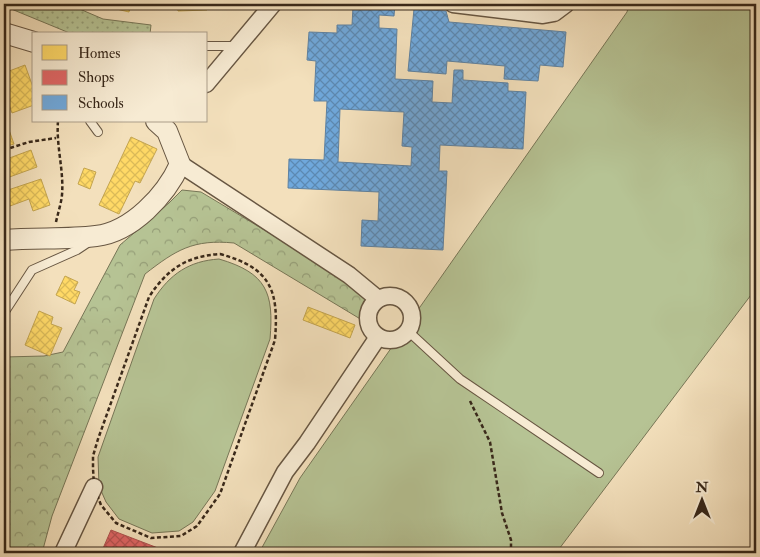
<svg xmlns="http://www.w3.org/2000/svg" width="760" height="557" viewBox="0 0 760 557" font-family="'IM FELL Double Pica',serif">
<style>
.grass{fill:#b6c394;stroke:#777657}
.forest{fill:url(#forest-crowns);stroke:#777657}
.park{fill:url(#park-dots);stroke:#777657}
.homes{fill:url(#homes-cross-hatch);stroke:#c3a44f}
.shops{fill:url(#shops-cross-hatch);stroke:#ae534f}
.schools{fill:url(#schools-cross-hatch);stroke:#5e82a2;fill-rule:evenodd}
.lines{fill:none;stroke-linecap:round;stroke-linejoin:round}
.service-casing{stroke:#675642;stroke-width:10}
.minor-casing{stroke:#675642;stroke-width:19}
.tertiary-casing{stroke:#675642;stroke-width:22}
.path{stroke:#38281a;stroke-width:2.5;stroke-dasharray:4 2.5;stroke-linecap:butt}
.service{stroke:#f7ebd3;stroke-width:8}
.minor{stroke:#f7ebd3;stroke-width:16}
.tertiary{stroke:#f7ebd3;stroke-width:20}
</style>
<defs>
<pattern id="forest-crowns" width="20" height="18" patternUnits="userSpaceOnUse" patternTransform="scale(1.25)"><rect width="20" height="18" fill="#b6c394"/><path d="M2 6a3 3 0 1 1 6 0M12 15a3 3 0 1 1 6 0" fill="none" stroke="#959e78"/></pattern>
<pattern id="park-dots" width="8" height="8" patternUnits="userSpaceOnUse" patternTransform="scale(1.25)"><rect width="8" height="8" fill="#b6c394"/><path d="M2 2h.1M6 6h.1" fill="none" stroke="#959e78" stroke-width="1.8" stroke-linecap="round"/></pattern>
<pattern id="homes-cross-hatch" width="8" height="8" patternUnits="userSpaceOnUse" patternTransform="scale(1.25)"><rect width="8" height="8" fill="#ffd966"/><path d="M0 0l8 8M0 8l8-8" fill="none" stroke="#dbba58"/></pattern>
<pattern id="shops-cross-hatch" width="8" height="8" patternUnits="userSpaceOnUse" patternTransform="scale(1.25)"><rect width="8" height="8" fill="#e06666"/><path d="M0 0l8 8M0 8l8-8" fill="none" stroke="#b75453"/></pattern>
<pattern id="schools-cross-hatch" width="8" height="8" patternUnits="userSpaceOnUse" patternTransform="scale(1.25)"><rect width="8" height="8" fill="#6fa8dc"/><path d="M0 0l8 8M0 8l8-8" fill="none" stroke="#5c89b2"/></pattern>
</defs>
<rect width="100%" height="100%" fill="#f3e0bc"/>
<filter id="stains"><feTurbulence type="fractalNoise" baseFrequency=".004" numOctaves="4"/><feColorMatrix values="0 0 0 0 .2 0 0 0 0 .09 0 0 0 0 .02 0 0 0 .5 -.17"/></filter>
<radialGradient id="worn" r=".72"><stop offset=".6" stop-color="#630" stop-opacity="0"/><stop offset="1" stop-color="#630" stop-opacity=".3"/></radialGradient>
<g class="grass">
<path d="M629,4H756V295H751L556,553H259L300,478L627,12Z"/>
<path d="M219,259C267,273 274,293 270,339L215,491L193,522L179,531L152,533L119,519L106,502L99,486L98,457L154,299C170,274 189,261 219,259Z"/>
</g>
<path class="forest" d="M182,190L201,192L343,277L369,301L364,307L362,320L234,243C193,239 176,250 145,274L52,516L42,553H4V357L44,356L63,352L120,245L169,203Z"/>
<path class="park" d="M4,4H68L103,19L151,25L150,34H72L4,6Z"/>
<g class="homes">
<path d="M109,4H131L129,12L108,7Z"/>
<rect x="139" y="4" width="33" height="5"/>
<path d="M177,4H206L207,10L178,11Z"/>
<path d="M25,65L34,90V105L12,113L4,91V73Z"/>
<path d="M8,127L14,144L4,147V129Z"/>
<path d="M131,137L157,149L140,183L135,181L119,214L99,205Z"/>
<path d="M31,150L37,167L4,179V160Z"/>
<path d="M84,168L96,172L90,189L78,184Z"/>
<path d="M41,179L50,205L33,211L29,199L10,206L5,191Z"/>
<path d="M65,276L78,282L74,290L80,292L75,304L56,295Z"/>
<path d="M308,307L355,325L350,338L303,320Z"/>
<path d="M39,311L53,317L51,324L62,328L50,356L25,345Z"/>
</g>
<path class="shops" d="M111,530L171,553H101Z"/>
<g class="schools">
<path d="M326,4H395L394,16L379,15V28L397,29L395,79L433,81L432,102L452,103L454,70H463V80L508,83V91L526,92L523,149L440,145L439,171H447L443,250L361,246L362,220L378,221L379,192L288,188L289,159L324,160L327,101H314L316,61L307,60L309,32L337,33V25H352L353,7ZM340,109L404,112L402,146L412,147L411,166L338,162Z"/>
<path d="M414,9L446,11L449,22L566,32L563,67L540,65L538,81L504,79L505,66L447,61L446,74L408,71Z"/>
</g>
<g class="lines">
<g class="service-casing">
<g id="service">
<path d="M206,46H236"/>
<path d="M90,121L98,132"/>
<path d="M4,313L32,270L77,250L89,242"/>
<path d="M408,331L460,379L599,473"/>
</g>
</g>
<g class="minor-casing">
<g id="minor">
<path d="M453,4L543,15L554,13L566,4"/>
<path d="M206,84L273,4"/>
<path d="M180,164L349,275L378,299"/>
<circle cx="390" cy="318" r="22"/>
<path d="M63,553L94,487"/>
<path d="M242,553L285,472L307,443L378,337"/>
</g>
</g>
<g class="tertiary-casing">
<g id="tertiary">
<path d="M4,33L34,42"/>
<path d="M4,240C34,237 65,240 96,236C132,232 166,195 180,164L167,131L156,121"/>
</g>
</g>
<g class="path">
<path d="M4,150L29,142L56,138"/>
<path d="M56,222C58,213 61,204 62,195C64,170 56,146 58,121"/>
<path d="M220,254C271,268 279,290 275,340L220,494L197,526L181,536L151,538L116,523L101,505L94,487L93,468V456L98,439L149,297C167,269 187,256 220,254Z"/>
<path d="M470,401L490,442L502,513L511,540V553"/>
</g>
<use href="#service" class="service"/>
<use href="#minor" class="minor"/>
<use href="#tertiary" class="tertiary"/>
</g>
<rect width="760" height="557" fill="none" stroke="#f3e0bc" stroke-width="20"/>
<rect x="5" y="5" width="750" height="547" fill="none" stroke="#38281a" stroke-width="2.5"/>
<rect x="10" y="10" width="740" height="537" fill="none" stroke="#38281a"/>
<rect x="32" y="32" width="175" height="90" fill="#f7ebd3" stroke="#ab9d89"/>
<rect x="42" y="45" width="25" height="15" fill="#ffd966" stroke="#ab9d89"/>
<text x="78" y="58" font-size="15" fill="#38281a">Homes</text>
<rect x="42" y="70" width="25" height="15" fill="#e06666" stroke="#ab9d89"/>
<text x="78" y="82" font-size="15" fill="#38281a">Shops</text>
<rect x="42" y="95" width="25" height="15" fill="#6fa8dc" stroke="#ab9d89"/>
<text x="78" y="108" font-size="15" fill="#38281a">Schools</text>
<g transform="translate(702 500)" stroke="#f7ebd3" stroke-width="4" paint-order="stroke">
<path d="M0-4L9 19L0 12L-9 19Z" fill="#38281a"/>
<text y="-8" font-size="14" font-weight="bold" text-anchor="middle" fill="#38281a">N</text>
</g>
<rect width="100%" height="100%" filter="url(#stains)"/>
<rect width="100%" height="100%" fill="url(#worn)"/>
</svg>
